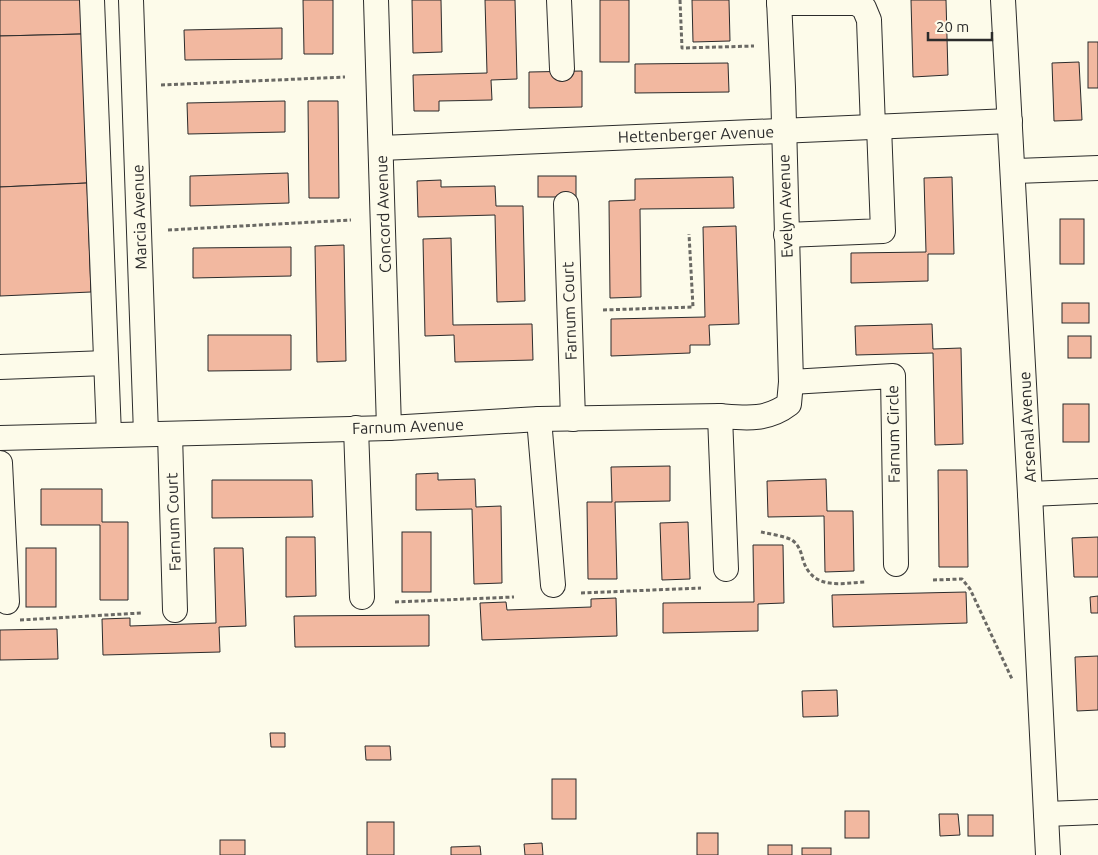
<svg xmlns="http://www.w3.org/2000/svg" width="1098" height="855" viewBox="0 0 1098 855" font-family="Ubuntu,sans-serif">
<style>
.building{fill:#f2b8a0;stroke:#2b2b2b}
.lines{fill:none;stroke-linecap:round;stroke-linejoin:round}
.minor-casing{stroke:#2b2b2b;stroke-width:26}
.path{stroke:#6a6964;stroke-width:3;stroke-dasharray:4 2.5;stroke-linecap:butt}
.minor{stroke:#fdfbea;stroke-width:24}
.labels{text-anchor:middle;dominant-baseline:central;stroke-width:4;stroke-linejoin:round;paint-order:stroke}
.street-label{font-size:16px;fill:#2b2b2b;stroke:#fdfbea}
</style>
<rect width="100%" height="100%" fill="#fdfbea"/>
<g class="building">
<path d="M0,0H80L82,34L0,36Z"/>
<path d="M303,0H333V54H304Z"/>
<path d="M412,0H441L442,52L413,53Z"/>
<path d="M485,0H515L517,79L491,80L492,100L439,101V111H414L413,75L487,73Z"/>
<rect x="600" y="0" width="29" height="62"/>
<path d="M692,0H729L730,41L693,42Z"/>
<path d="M911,0H946L948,75L913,77Z"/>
<path d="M282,28V59L185,60L184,30Z"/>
<path d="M82,34L87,183L0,187V36Z"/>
<rect x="1088" y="42" width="10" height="46"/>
<path d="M1079,62L1082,120L1054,121L1052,63Z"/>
<path d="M728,63L729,92L635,93V64Z"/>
<path d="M582,71V107L529,108V72Z"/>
<path d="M285,101V132L188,134L187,103Z"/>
<path d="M308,101H338L339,198H309Z"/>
<path d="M288,173L289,203L190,206V176Z"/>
<rect x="538" y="176" width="38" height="21"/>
<path d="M733,177L734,208L640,209L641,297L610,298L609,201L635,200V179Z"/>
<path d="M952,177L954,254H928V281L851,283V253L926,252L924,178Z"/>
<path d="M441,180V187L495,186L496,206H523L525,301L497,302L495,215L418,217L417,181Z"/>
<path d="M87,183L91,292L0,296V187Z"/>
<rect x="1060" y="219" width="24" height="45"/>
<path d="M736,226L739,324L709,325L710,345H690V353L611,356V319L705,317L703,227Z"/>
<path d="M451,238L453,325L532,324L533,360L455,362L454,335L425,336L423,239Z"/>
<path d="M344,245L346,361L317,362L315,246Z"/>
<path d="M291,247V276L193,278V248Z"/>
<rect x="1062" y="303" width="27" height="20"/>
<path d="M932,324L933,349L961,348L963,444L935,445L933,353L856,355L855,326Z"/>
<path d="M208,335H291V370L208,371Z"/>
<rect x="1068" y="336" width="23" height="22"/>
<rect x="1063" y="404" width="26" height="38"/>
<path d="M670,466V501L615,502L617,579H588L587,502H612L611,467Z"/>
<path d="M938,470H967L968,567H939Z"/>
<path d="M438,473V480L475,479L476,507L501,506L502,583L474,584L472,509L416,510V474Z"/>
<path d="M826,479L827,511H853L854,571L825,572L824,516L768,517L767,481Z"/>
<path d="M212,480H312L313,517L212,518Z"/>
<path d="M41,489H102V522H128V600H100V525H41Z"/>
<path d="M688,522L690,579L662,580L660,523Z"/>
<rect x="402" y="532" width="29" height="60"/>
<path d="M286,537H315L316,596L286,597Z"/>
<path d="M1098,537V577H1074L1072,538Z"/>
<path d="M753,545H783L784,603L758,604V631L663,633V603L754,602Z"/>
<rect x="26" y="548" width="30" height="59"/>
<path d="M214,548H243L246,626L219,627L220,652L103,655L102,619L130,618V626L216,623Z"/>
<path d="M966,592L967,623L833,627L832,595Z"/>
<path d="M1098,596V613H1091L1090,597Z"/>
<path d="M616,598L617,636L482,640L480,603L506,602L507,610L591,607V599Z"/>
<path d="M429,615V646L295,647L294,616Z"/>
<path d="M57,629L58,659L0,660V630Z"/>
<path d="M1098,656V710L1077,711L1075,657Z"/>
<path d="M837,690L838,716L803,717L802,691Z"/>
<path d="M270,733H285V747H271Z"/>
<path d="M365,746H390L391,760H366Z"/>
<rect x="552" y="779" width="24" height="40"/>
<rect x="845" y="811" width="24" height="27"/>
<path d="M939,814H958L960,835L940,836Z"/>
<rect x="968" y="815" width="25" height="21"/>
<rect x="367" y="822" width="27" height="33"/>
<rect x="697" y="833" width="21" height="22"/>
<rect x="220" y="840" width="25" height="15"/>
<path d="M542,843L543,855H525L524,844Z"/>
<rect x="768" y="845" width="24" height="10"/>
<path d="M480,846L481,855H451V847Z"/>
<rect x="802" y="848" width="29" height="7"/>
</g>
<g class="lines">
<g class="minor-casing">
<g id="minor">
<path d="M92,0L109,435"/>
<path d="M131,0L146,434"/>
<path d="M376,0L389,428"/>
<path d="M559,0L562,69"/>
<path d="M1003,0L1030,494L1048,855"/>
<path d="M779,3H856L864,8L869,20L873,127"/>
<path d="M381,148L1010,121"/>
<path d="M1013,171L1098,168"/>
<path d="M566,204L573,419"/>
<path d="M786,235L883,231L879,126"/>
<path d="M0,367L106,363"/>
<path d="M791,382L893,376L896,564"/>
<path d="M720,416L726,569"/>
<path d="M539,419L553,585"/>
<path d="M356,428L362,597"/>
<path d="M170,434L175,610"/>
<path d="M0,438L389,428L539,419L720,416C745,418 767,421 789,404L791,382L783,87L779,0"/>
<path d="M0,463L7,602"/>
<path d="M1030,494L1098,491"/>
<path d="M1046,814L1098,812"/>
</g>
</g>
<g class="path">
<path d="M680,0L682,48L754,46"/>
<path d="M161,85L345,77"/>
<path d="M168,230L351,220"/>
<path d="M603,310L693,307L689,234"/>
<path d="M761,532C771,534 784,536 792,540C799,545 801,552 803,560C813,591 841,583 866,582"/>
<path d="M933,580L962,579L970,589L1012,679"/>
<path d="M581,593L701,588"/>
<path d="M395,602L514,597"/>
<path d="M20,620L141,613"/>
</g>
<use href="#minor" class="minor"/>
</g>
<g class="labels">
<g class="street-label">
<text transform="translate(696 134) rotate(-2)">Hettenberger Avenue</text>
<text transform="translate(785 206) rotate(-92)">Evelyn Avenue</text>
<text transform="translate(383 214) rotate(-92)">Concord Avenue</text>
<text transform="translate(139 217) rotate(-92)">Marcia Avenue</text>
<text transform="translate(569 311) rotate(-92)">Farnum Court</text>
<text transform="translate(408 426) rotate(-2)">Farnum Avenue</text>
<text transform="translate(1027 427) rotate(-93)">Arsenal Avenue</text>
<text transform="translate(893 434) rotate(-91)">Farnum Circle</text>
<text transform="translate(173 522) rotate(-92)">Farnum Court</text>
</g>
</g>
<path d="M928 32v8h64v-8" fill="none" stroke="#2b2b2b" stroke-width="2.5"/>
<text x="936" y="32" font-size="15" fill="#2b2b2b" stroke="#fdfbea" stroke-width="4" paint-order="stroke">20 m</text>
</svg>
